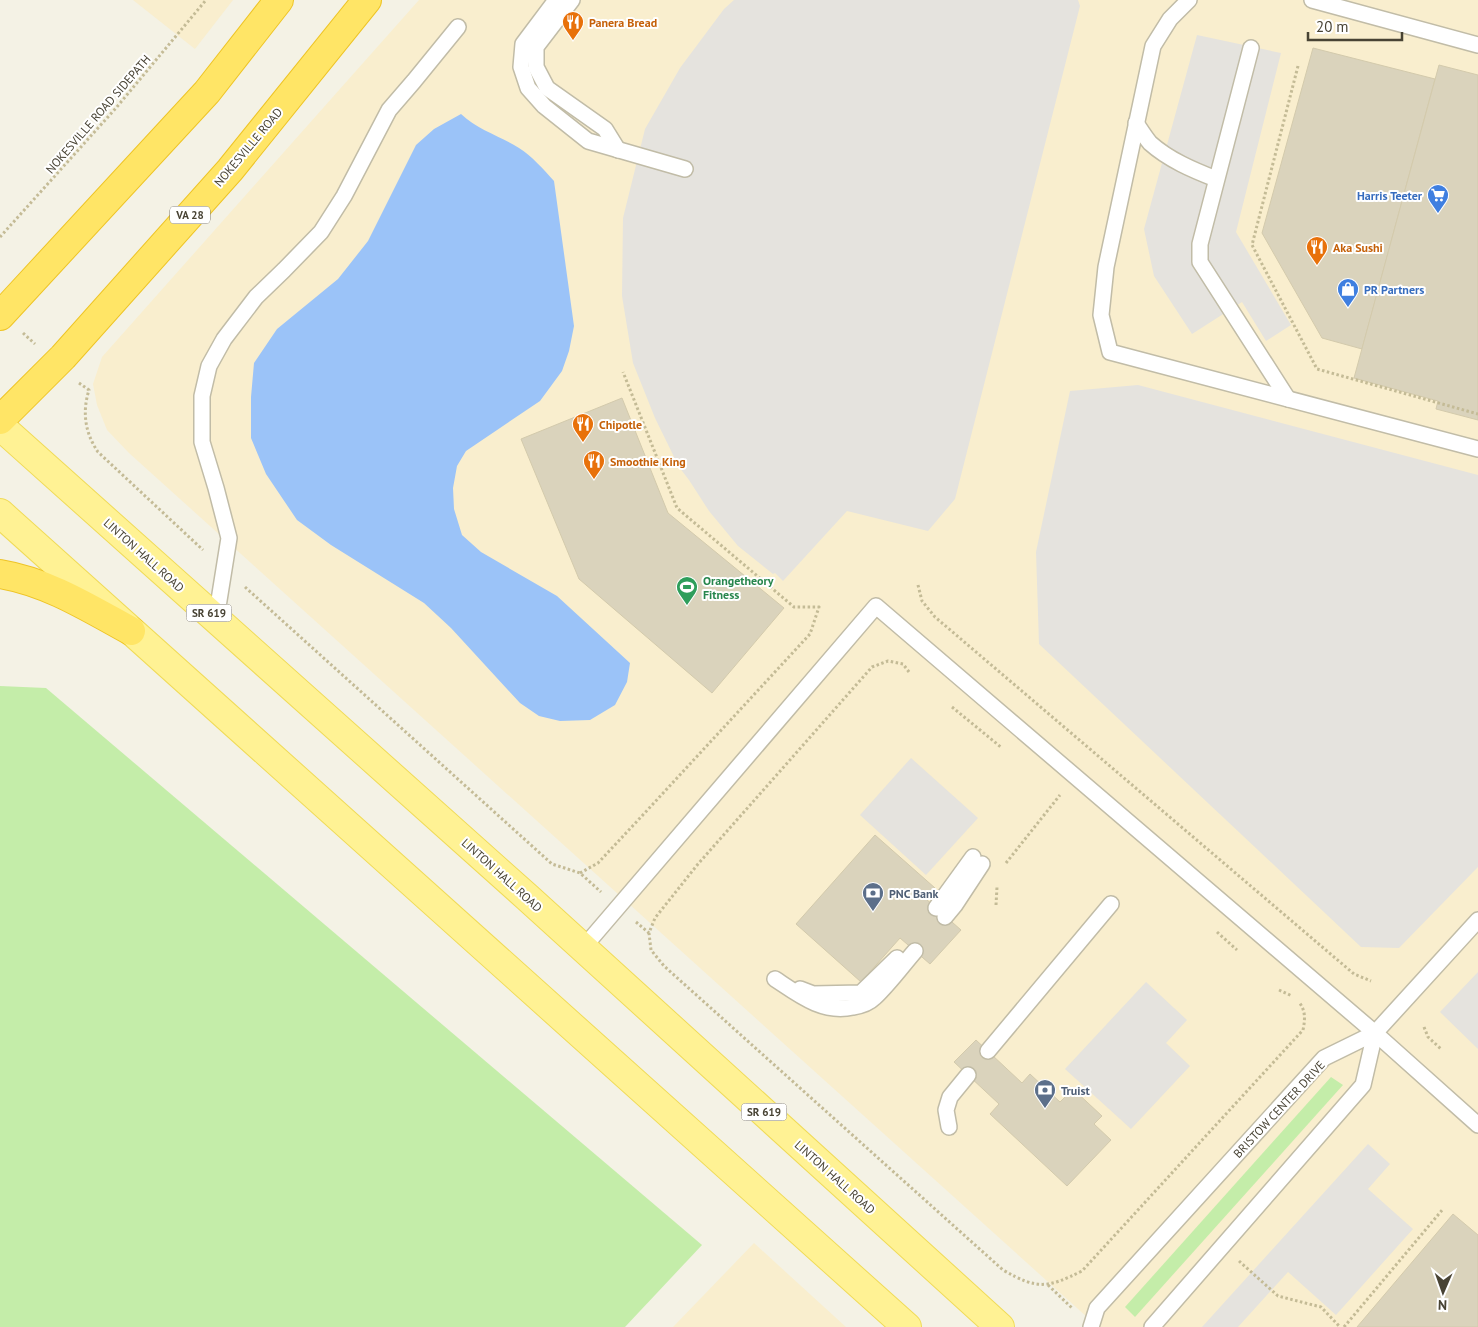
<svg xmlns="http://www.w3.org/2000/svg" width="1478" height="1327" viewBox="0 0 1478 1327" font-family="'PT Sans',sans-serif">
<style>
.commercial{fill:#f9eece}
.green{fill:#c4eda9}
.parking{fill:#e5e3de}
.water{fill:#9bc3f8}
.building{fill:#dad3bc;stroke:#d3caac}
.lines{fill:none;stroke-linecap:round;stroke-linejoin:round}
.lane-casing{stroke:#c1bca7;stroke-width:18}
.primary-casing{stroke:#f0db58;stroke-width:30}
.highway-casing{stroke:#eec426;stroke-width:30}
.path{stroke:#c4bb96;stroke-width:3;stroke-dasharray:2.5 2.5;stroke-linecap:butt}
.lane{stroke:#fff;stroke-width:15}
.primary{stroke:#fff294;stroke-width:28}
.highway{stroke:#ffe566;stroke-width:28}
.labels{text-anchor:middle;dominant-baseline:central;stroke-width:4;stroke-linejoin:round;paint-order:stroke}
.shield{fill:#fff;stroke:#7f7b71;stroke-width:1}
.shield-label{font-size:11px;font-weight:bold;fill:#484334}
.food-label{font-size:12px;font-weight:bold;fill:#c56008;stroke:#fff;text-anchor:start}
.street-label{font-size:12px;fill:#484334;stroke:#fff}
.shop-label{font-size:12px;font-weight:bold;fill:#366cbe;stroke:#fff;text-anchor:end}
.leisure-label{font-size:12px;font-weight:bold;fill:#27864d;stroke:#fff;text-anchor:start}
.service-label{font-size:12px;font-weight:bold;fill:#4e5e75;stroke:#fff;text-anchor:start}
</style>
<rect width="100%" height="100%" fill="#f4f2e5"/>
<g class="commercial">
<path d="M133,0H233L195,49Z"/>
<path d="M419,0H1478V1327H1098L129,453L107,430L97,405L93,384L102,357Z"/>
<path d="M754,1243L846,1327H673Z"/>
</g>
<g class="green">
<path d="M0,686L46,688L702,1245L625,1327H0Z"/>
<path d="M1331,1077L1343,1085L1135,1317L1125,1307Z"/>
</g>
<g class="parking">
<path d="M734,0H1078L1080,6L955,499L928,531L847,511L783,581L775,573L773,574L738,546L709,511L689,480L679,467L655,418L633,363L622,296L623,218L645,129L680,68L724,9Z"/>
<path d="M1197,35L1281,53L1236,232L1291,325L1266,341L1242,302L1192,334L1154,276L1144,229Z"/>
<path d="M1138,385L1478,475V867L1399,948L1361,947L1039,644L1036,552L1070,391Z"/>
<path d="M911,758L978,818L926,875L860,815Z"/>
<path d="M1478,972V1049L1440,1012Z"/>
<path d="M1146,982L1187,1020L1166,1043L1190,1066L1131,1129L1065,1069Z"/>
<path d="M1368,1144L1390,1164L1368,1189L1413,1229L1336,1315L1288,1272L1238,1327H1202Z"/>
</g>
<path class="water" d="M461,114C478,130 500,136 519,148C532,156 544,170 554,181L574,326L569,351L562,371L540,401L466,451L457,466L453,488L454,509L462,535L481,552L557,596L630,663L627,682L615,705L590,720L560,721L539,716L520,703L451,628L424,603L331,545L297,520L266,474L251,438V397L254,363L277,329L338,279L368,241L416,145L434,129Z"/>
<g class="building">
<path d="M1313,48L1435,79L1362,349L1322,338L1262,233Z"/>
<path d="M1439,65L1478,75V420L1436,409L1438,401L1354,378Z"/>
<path d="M622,398L668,513L784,608L712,693L579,579L521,439Z"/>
<path d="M875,835L935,888L926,899L961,930L930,964L900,938L861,982L796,924Z"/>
<path d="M976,1040L1022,1083L1030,1074L1060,1102L1073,1089L1102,1116L1094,1124L1111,1140L1067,1186L990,1114L999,1104L954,1062Z"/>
<path d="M1453,1214L1478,1235V1327H1357Z"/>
</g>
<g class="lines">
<g class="lane-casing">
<g id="lane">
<path d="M556,0L523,44L521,67L528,88L544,106L588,141L685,169"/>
<path d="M572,0L536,47V67L547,88L605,129L618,150"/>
<path d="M1189,0L1170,19L1153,46L1106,267L1101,315L1110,352L1478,449"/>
<path d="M1312,0L1478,45"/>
<path d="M1251,48L1200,244V262L1288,399"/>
<path d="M1136,123C1140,129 1145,137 1150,143C1169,160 1193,170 1216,179"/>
<path d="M216,619L229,538L216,488L202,442V396L209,366L224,339L256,297L284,270L321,232L344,196L389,110L414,81L458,27"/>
<path d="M936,908L973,857"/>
<path d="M945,917L955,905L982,864"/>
<path d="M583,948L876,606L1375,1033L1478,1125"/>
<path d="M775,979C799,995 823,1014 853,1007C860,1006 869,1003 874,998C889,984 902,966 915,951"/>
<path d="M800,989L813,994L861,993L897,958"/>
<path d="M988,1051L1111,904"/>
<path d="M949,1127L946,1110L950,1097L968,1075"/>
<path d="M1091,1327L1097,1308L1324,1058L1375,1033L1478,920"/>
<path d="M1152,1327L1363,1085L1375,1033"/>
</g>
</g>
<g class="primary-casing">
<g id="primary">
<path d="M0,426L527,897L1000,1327"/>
<path d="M0,513L907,1327"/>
</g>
</g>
<g class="highway-casing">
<g id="highway">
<path d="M0,316L207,92L279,0"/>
<path d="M0,420L63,357L230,170L367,0"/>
<path d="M0,574C48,582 89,608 131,631"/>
</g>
</g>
<g class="path">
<path d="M1298,66L1252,245L1317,369L1478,414"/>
<path d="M0,237L116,108L206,0"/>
<path d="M23,333L35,344"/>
<path d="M79,383L89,390C82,412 85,433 98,452L203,550"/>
<path d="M918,585L922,601L935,617L1354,974L1371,981"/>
<path d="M245,587L552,864L580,873L601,892"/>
<path d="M909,672L903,664L888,661L872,667L698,864L655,918L649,933L651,950L664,966L1003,1270C1038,1290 1047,1288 1082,1271L1303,1030C1305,1020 1306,1011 1299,1002"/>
<path d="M952,707L1002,748"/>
<path d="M1006,863L1060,795"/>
<path d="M580,873L598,863L641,817L810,634L819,607H794L677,508L623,372"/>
<path d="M996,905L997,887"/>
<path d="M636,922L649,933"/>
<path d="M1217,932L1237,950"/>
<path d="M1279,990L1292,996"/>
<path d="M1424,1027L1428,1037L1441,1049"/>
<path d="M1239,1261L1278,1296L1321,1307L1340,1327"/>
<path d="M1048,1285L1072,1308"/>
<path d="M1344,1327L1443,1209"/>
</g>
<use href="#lane" class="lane"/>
<use href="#primary" class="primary"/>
<use href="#highway" class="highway"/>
</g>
<defs>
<g id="restaurant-pin" transform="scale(1.125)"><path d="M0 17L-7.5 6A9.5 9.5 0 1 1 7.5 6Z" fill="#e8710a" stroke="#fff"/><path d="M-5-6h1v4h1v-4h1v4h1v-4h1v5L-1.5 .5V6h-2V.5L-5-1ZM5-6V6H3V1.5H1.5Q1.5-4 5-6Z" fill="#fff"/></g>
<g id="supermarket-pin" transform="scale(1.125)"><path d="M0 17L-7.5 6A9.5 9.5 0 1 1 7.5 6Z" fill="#3f7fe0" stroke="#fff"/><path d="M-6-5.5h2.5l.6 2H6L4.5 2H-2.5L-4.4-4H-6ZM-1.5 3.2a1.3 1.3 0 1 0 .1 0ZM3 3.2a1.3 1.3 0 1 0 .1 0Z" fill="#fff"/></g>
<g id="shop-pin" transform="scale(1.125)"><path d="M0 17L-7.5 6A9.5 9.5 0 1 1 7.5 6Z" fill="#3f7fe0" stroke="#fff"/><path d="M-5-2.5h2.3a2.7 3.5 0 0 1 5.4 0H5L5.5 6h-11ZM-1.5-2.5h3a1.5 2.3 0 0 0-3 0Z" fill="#fff"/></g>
<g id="stadium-pin" transform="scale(1.125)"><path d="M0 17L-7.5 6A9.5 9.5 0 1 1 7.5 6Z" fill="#2e9e5b" stroke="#fff"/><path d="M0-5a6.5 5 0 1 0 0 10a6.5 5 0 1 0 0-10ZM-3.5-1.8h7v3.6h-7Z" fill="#fff"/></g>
<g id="bank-pin" transform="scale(1.125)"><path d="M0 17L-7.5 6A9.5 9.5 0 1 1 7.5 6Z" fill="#5c6f8a" stroke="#fff"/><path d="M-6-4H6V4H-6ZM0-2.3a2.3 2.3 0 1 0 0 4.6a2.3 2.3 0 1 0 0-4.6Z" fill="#fff"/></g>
</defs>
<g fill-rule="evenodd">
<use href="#restaurant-pin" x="573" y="22"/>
<use href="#supermarket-pin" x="1438" y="195"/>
<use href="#restaurant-pin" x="1317" y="247"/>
<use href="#shop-pin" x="1348" y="289"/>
<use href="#restaurant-pin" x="583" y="424"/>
<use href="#restaurant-pin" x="594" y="461"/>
<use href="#stadium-pin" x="687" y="587"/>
<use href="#bank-pin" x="873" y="893"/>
<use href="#bank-pin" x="1045" y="1090"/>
</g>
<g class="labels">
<g class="shield">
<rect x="170" y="206.5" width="40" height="17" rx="4"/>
<rect x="186.5" y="604.5" width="45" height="17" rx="4"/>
<rect x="741.5" y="1103.5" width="45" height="17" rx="4"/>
</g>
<g class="shield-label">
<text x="190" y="215">VA 28</text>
<text x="209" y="613">SR 619</text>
<text x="764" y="1112">SR 619</text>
</g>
<g class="food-label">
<text x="589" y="22">Panera Bread</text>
<text x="1333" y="247">Aka Sushi</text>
<text x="599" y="424">Chipotle</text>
<text x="610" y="461">Smoothie King</text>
</g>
<g class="street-label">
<text transform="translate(98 114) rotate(-49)">NOKESVILLE ROAD SIDEPATH</text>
<text transform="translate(248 147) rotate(-50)">NOKESVILLE ROAD</text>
<text transform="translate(144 555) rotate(42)">LINTON HALL ROAD</text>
<text transform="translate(502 875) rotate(42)">LINTON HALL ROAD</text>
<text transform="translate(1279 1109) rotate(-47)">BRISTOW CENTER DRIVE</text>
<text transform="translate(835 1177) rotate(42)">LINTON HALL ROAD</text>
</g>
<g class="shop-label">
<text x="1422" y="195">Harris Teeter</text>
<text x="1364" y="289" text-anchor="start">PR Partners</text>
</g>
<g class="leisure-label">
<text x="703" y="580">Orangetheory<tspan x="703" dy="14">Fitness</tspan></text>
</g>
<g class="service-label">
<text x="889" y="893">PNC Bank</text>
<text x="1061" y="1090">Truist</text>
</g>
</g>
<g transform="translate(1443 1292) rotate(182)" stroke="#ffffff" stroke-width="4" paint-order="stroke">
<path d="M0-4L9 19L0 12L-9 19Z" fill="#484334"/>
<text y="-8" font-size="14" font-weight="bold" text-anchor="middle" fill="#484334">N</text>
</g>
<path d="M1308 32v8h94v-8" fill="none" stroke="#484334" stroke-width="2.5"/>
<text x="1316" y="32" font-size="15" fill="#484334" stroke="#ffffff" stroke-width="4" paint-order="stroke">20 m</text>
</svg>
